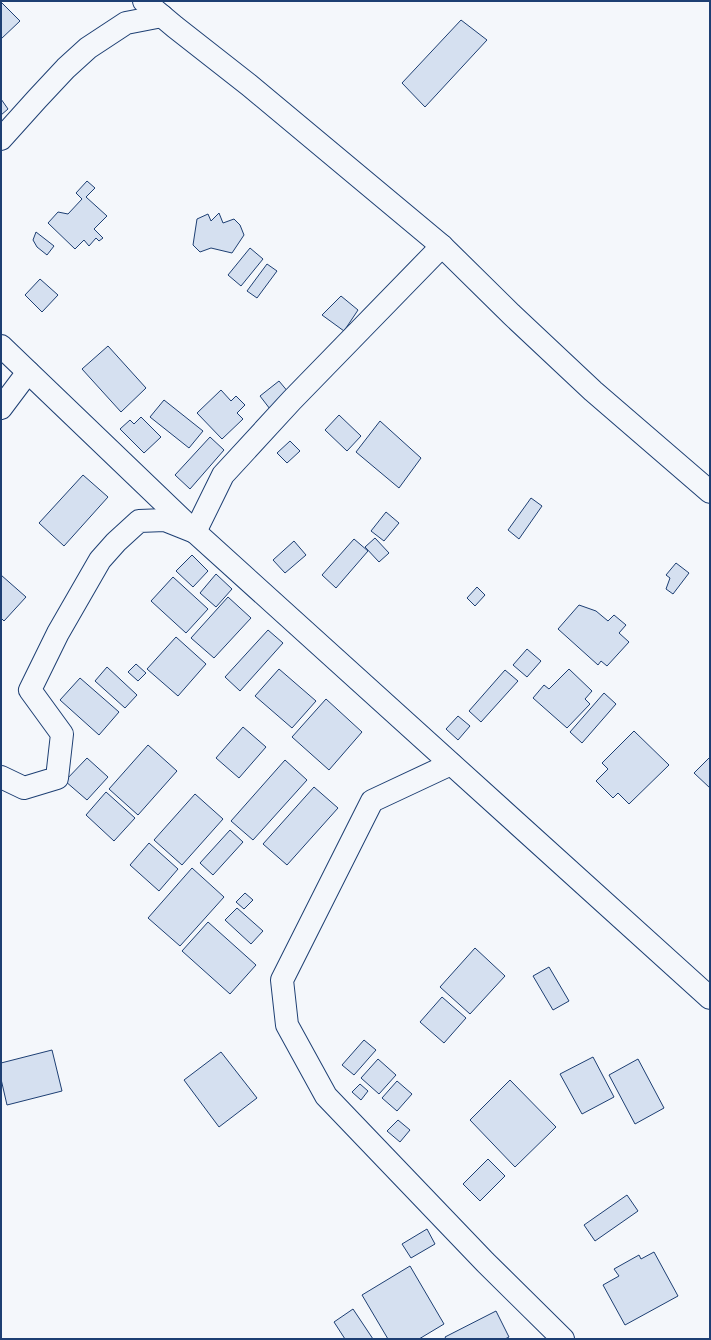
<svg xmlns="http://www.w3.org/2000/svg" width="711" height="1340" viewBox="0 0 711 1340" font-family="Inter,sans-serif">
<style>
.building{fill:#d5e0f0;stroke:#1d3f73}
.lines{fill:none;stroke-linecap:round;stroke-linejoin:round}
.minor-casing{stroke:#1d3f73;stroke-width:24}
.minor{stroke:#f4f7fb;stroke-width:22}
</style>
<rect width="100%" height="100%" fill="#f4f7fb"/>
<g class="building">
<path d="M1,2L20,21L1,39Z"/>
<path d="M461,20L487,40L425,107L402,83Z"/>
<path d="M1,99L8,109L1,115Z"/>
<path d="M87,181L95,188L86,197L107,216L94,229L103,238L99,241L96,238L89,246L84,240L75,249L48,223L58,212L68,214L82,199L76,193Z"/>
<path d="M219,213L223,223L234,219L240,225L244,235L232,253L211,248L200,252L193,245L197,219L208,214L211,221Z"/>
<path d="M36,232L54,246L47,255L37,247L33,240Z"/>
<path d="M250,248L263,259L241,286L228,275Z"/>
<path d="M267,264L277,271L257,298L247,291Z"/>
<path d="M40,279L58,295L42,312L25,295Z"/>
<path d="M341,296L358,310L344,331L322,315Z"/>
<path d="M108,346L146,388L121,412L82,369Z"/>
<path d="M279,381L289,393L270,409L260,396Z"/>
<path d="M221,390L231,401L236,396L245,405L237,413L243,419L222,439L197,413Z"/>
<path d="M164,400L203,431L189,448L150,417Z"/>
<path d="M339,415L361,436L347,451L325,430Z"/>
<path d="M141,417L161,437L144,453L120,429L130,420L134,424Z"/>
<path d="M380,421L421,458L399,488L356,452Z"/>
<path d="M210,437L224,450L190,489L175,475Z"/>
<path d="M290,441L300,451L287,463L277,453Z"/>
<path d="M83,475L108,497L64,546L39,523Z"/>
<path d="M531,498L542,506L519,539L508,530Z"/>
<path d="M386,512L399,523L384,541L371,531Z"/>
<path d="M375,538L389,553L379,562L365,547Z"/>
<path d="M354,539L368,551L336,588L322,575Z"/>
<path d="M294,541L306,555L285,573L273,560Z"/>
<path d="M192,555L208,571L193,587L176,571Z"/>
<path d="M676,563L689,573L673,594L666,589L670,578L666,575Z"/>
<path d="M216,574L232,589L216,607L200,593Z"/>
<path d="M1,575L26,597L4,621L1,618Z"/>
<path d="M173,577L208,609L186,633L151,601Z"/>
<path d="M477,587L485,595L475,606L467,598Z"/>
<path d="M228,597L251,618L214,658L191,638Z"/>
<path d="M579,605L596,611L608,621L614,615L626,625L619,633L629,642L607,666L601,661L598,665L558,629Z"/>
<path d="M268,630L283,643L240,691L225,677Z"/>
<path d="M176,637L206,664L178,696L147,669Z"/>
<path d="M527,649L541,661L527,677L513,665Z"/>
<path d="M136,664L146,673L138,681L128,672Z"/>
<path d="M107,667L137,695L125,708L95,681Z"/>
<path d="M279,669L316,701L292,728L255,696Z"/>
<path d="M569,669L592,691L585,699L590,704L567,728L533,698L544,685L549,689Z"/>
<path d="M505,670L518,681L481,722L469,711Z"/>
<path d="M80,678L119,712L99,735L60,700Z"/>
<path d="M604,693L616,704L582,743L570,732Z"/>
<path d="M326,699L362,732L329,770L292,737Z"/>
<path d="M458,716L470,726L458,740L446,729Z"/>
<path d="M243,727L266,747L239,778L216,758Z"/>
<path d="M634,731L669,765L629,804L618,793L613,798L596,781L608,769L602,763Z"/>
<path d="M148,745L177,771L138,815L109,789Z"/>
<path d="M710,757V788L694,773Z"/>
<path d="M87,758L108,777L87,800L65,781Z"/>
<path d="M285,760L307,780L253,840L231,821Z"/>
<path d="M314,787L338,808L287,865L263,844Z"/>
<path d="M106,792L135,818L114,841L86,815Z"/>
<path d="M195,794L223,819L182,865L154,840Z"/>
<path d="M230,830L243,842L213,875L200,863Z"/>
<path d="M149,843L178,869L159,891L130,865Z"/>
<path d="M192,868L224,897L180,946L148,918Z"/>
<path d="M245,893L253,900L244,909L236,902Z"/>
<path d="M237,908L263,931L251,944L225,920Z"/>
<path d="M208,922L256,965L230,994L182,951Z"/>
<path d="M475,948L505,976L470,1014L440,987Z"/>
<path d="M549,967L569,1001L553,1010L533,976Z"/>
<path d="M442,997L466,1018L444,1043L420,1022Z"/>
<path d="M364,1040L376,1050L354,1075L342,1065Z"/>
<path d="M52,1050L62,1091L7,1105L1,1079V1063Z"/>
<path d="M221,1052L257,1098L219,1127L184,1080Z"/>
<path d="M593,1057L614,1097L582,1114L560,1074Z"/>
<path d="M378,1059L396,1075L379,1094L361,1078Z"/>
<path d="M638,1059L664,1108L635,1124L609,1075Z"/>
<path d="M510,1080L556,1127L515,1167L470,1120Z"/>
<path d="M397,1081L412,1094L397,1111L382,1098Z"/>
<path d="M360,1084L368,1091L361,1100L352,1092Z"/>
<path d="M398,1120L410,1130L400,1142L387,1131Z"/>
<path d="M488,1159L505,1176L480,1201L463,1184Z"/>
<path d="M627,1195L638,1211L595,1241L584,1225Z"/>
<path d="M427,1229L435,1244L411,1258L402,1244Z"/>
<path d="M654,1252L678,1296L625,1325L603,1285L619,1276L614,1269L639,1255L641,1259Z"/>
<path d="M410,1266L444,1324L419,1339H388L362,1295Z"/>
<path d="M353,1309L373,1339H345L334,1322Z"/>
<path d="M496,1311L509,1337L505,1339H446L445,1337Z"/>
</g>
<g class="lines">
<g class="minor-casing">
<g id="minor">
<path d="M144,1L175,27L249,85L442,246L511,314L593,391L710,492"/>
<path d="M1,139L37,99L66,68L88,48L126,23L162,16"/>
<path d="M1,346L195,532L710,998"/>
<path d="M1,408L28,372"/>
<path d="M451,764L372,801L282,980L287,1025L326,1096L485,1262L563,1339"/>
<path d="M1,777L24,788L57,778L62,734L30,690L58,633L100,560L116,542L139,521L165,520L195,532L223,475L292,400L442,246"/>
</g>
</g>
<use href="#minor" class="minor"/>
</g>
<rect width="711" height="1340" fill="none" stroke="#1d3f73" stroke-width="4"/>
</svg>
